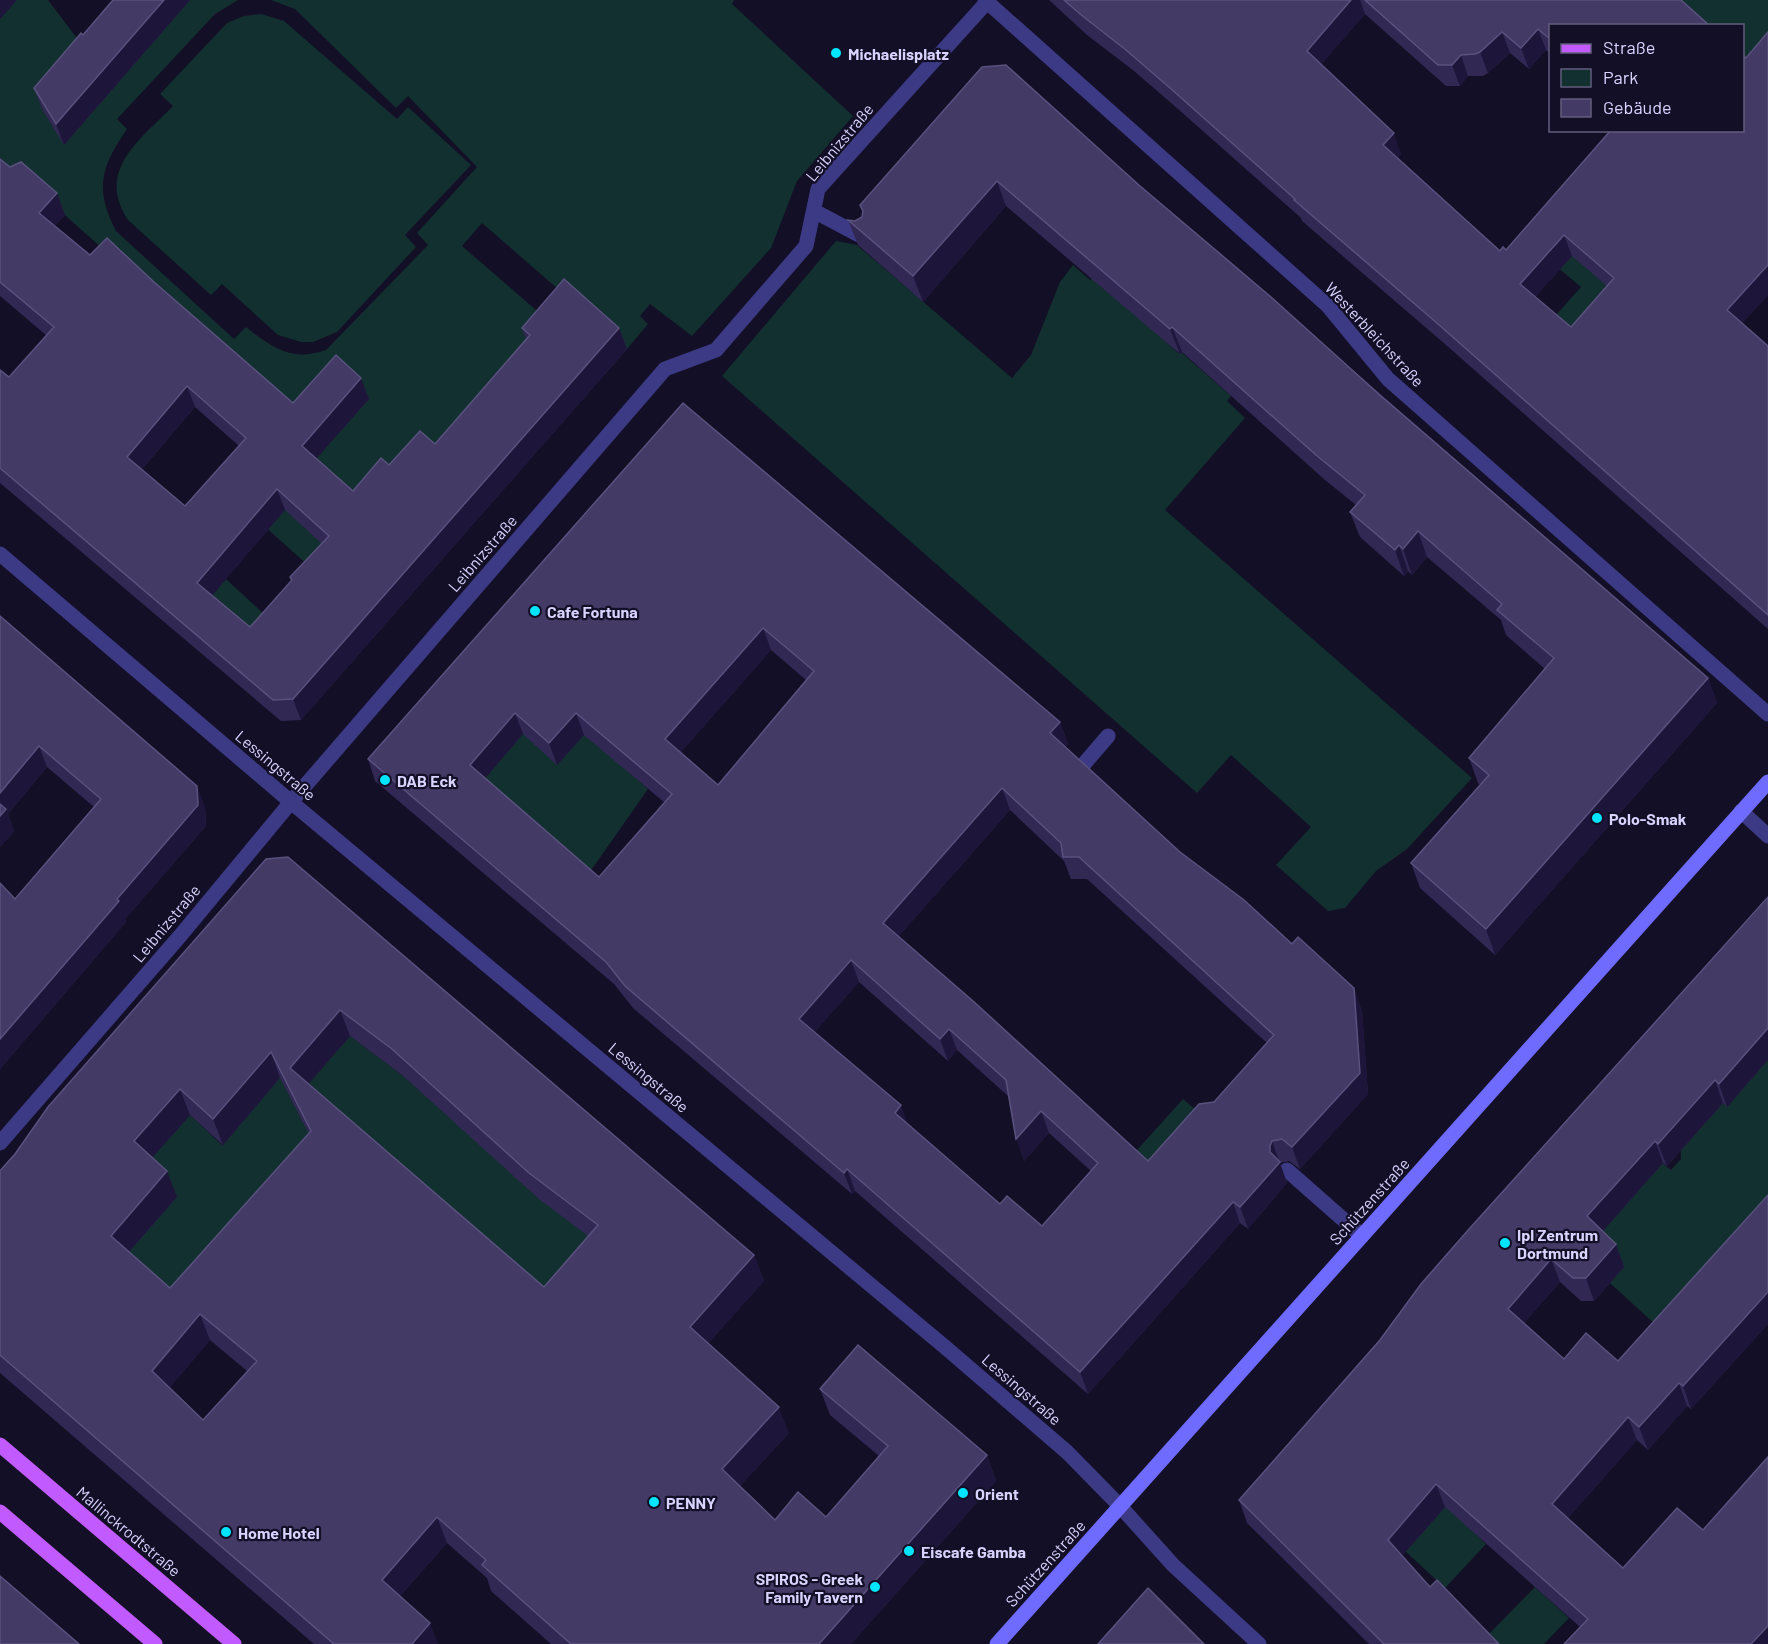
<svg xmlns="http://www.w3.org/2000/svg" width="1768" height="1644" viewBox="0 0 1768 1644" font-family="Barlow,sans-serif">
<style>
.green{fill:#12302f}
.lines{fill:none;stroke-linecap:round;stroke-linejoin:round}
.lane{stroke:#3d3a85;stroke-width:15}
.street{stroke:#3d3a85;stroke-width:15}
.secondary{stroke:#6f6bff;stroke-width:15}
.primary{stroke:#c25bff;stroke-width:15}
.wall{fill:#312854;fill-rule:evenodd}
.shaded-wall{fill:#1d163a}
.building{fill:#433a66;stroke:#5a527e;stroke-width:1.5;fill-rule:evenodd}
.poi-dot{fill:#00e5ff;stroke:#130f26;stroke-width:2}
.labels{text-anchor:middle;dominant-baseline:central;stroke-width:4.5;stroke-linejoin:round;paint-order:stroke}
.poi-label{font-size:16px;font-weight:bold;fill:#d9d4ff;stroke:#130f26;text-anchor:start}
.street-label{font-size:16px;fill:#d9d4ff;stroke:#130f26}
</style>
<rect width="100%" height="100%" fill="#130f26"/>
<g class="green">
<path d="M9,0H48L89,54L64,144L190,0H238L215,14L117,119L127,129C101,167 94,188 116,231L234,339L246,327C272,348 292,362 326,350L428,245L417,233L477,167L408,96L396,108L295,9L271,0H734L732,4L853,116L797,181L771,248L692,336L650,304L640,316L648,324L627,349L482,223L462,246L536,310L553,306V318L339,560L319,575L254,517L300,425L29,183L0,173V10Z"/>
<path d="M1666,0H1768V62L1743,68L1742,26L1694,25Z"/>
<path d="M261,14L284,21L397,119L408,107L471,165L405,235L416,247L337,332L313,342H301L278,335L222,284L211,295L128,220C95,170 141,139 173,106L160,94L227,23L244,16Z"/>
<path d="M836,241L857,245L1012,378L1031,355L1060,282L1073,265L1090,280L1094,276L1179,354L1181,352L1231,396L1227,401L1245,418L1165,510L1472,778L1407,849L1376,871L1345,908L1328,911L1276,865L1311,827L1231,755L1197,793L722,376Z"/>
<path d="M1568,252L1651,266L1572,356L1540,333L1581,287L1556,266Z"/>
<path d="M226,579L277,626L255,651L205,604Z"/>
<path d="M525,732L585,734L648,789L585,879L480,788L502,746Z"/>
<path d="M350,1036L402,1075L607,1251L553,1313L179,1314L81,1220L144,1167L190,1115L222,1145L242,1122L260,1038L293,1102Z"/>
<path d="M1768,1058V1227L1669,1337L1610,1283L1624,1266L1595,1239L1662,1163L1671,1170L1681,1159V1149L1723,1103L1727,1106Z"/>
<path d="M1183,1099L1214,1125L1175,1169L1129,1159Z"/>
<path d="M1440,1500L1486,1544L1445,1588L1403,1549Z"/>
<path d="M1535,1587L1569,1618L1544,1644H1486L1482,1641Z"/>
</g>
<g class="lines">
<g class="lane">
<path d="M814,211L863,237"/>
<path d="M1084,764L1108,736"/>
<path d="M1287,1170L1362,1236"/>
</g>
<g class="street">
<path d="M985,0L1328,306L1388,379L1768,714"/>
<path d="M0,554L291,802L945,1347L1067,1452L1120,1506L1173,1565L1259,1644"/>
<path d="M1741,811L1768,836"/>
<path d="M0,1143L180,936L291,802L665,369L716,350L806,246L818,189L987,2"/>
</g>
<path class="secondary" d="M997,1644L1768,782"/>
<g class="primary">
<path d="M0,1445L234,1644"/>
<path d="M0,1512L155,1644"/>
</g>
</g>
<g class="wall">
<path d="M113,0H190L64,145L42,109L34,88L83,35Z"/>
<path d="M1049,0H1681L1551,26V54L1546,50L1529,69L1510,53L1488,73L1483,76H1468L1460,86H1446L1365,14L1321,64L1401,154L1398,158L1500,251L1506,250L1611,130L1768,295L1742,323L1768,346V629L1446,345L1302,221L1301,218L1178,109L1134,71L1087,35ZM1572,256L1607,286L1571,327L1535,297Z"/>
<path d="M982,67L1140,186L1708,678L1717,703L1495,955L1420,888L1411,863L1480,785L1478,783L1469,758L1545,669L1506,635L1501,620L1427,557L1412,575L1408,571L1404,576L1360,537L1350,512L1356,505L1325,480L1182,352L1180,354L1006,206L923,302L858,245L848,220L855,221L862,217L863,213L860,205Z"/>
<path d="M0,159L10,167L57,193L65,215L54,226L90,255L154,282L293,403L369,399L316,458L353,491L389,465L435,444L526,339L522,328H619L627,349L301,720L281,721L0,483V370L9,377L47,336L0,296ZM195,407L239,446L185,506L142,469ZM285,510L322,544L290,577L292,581L250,627L212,595Z"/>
<path d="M683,403L1060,722L1068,744L1065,747L1180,852L1362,1010L1368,1094L1300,1169L1289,1161L1280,1163L1287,1183L1248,1229L1240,1223L1088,1394L855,1191L852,1194L633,1008L614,984L375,781L368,759ZM771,650L806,680L718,785L680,753ZM523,734L557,765L584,735L665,803L599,877L485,778ZM1010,810L1064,861L1071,879H1087L1267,1043L1214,1102L1148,1161L898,937ZM859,982L948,1061L957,1050L1009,1097L1024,1161L1049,1133L1091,1171L1042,1226L1000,1204L907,1124L814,1032Z"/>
<path d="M0,616L205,807L206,826L125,919L126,922L0,1069V883L15,899L94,807L47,767L8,814L14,831L0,847Z"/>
<path d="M266,859L754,1255L764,1281L708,1343L789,1433L740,1486L775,1520L826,1517L879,1456L830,1415L820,1389L987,1455L996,1481L851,1644H551L491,1591L487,1578L447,1543L400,1596L438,1644H314L0,1373V1171ZM350,1036L402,1075L539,1199L588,1236L544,1287L308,1084ZM280,1078L309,1134L170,1288L129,1252L177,1197L152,1158L190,1115L223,1145ZM210,1340L247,1371L203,1420L170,1387Z"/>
<path d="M1768,897V1060L1727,1107L1723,1103L1667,1166L1663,1163L1603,1231L1616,1244L1624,1267L1594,1301H1581L1560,1282L1524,1323L1564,1359L1618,1361L1768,1195V1324L1691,1409L1687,1406L1648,1450L1637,1440L1568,1518L1623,1568L1768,1644L1580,1627L1445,1507L1402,1556L1430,1587L1499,1644H1369L1247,1523L1239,1500Z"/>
</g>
<g class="shaded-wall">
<path d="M0,0H17L0,19Z"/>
<path d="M164,0H190L64,145L56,124Z"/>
<path d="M1351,0H1360L1365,14L1315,72L1307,51Z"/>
<path d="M1538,29L1546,50L1529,69L1521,48Z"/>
<path d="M1502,32L1510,53L1488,73L1480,52Z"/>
<path d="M1461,55L1468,76L1460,86L1452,65Z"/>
<path d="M1394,133L1401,154L1391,167L1383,145Z"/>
<path d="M997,181L1006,206L923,302L913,276Z"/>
<path d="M57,193L65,215L46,234L39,213Z"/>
<path d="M1564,235L1572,256L1528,305L1520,284Z"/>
<path d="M1768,265V295L1735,331L1727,310Z"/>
<path d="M1172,327L1182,352L1180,354L1170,329Z"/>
<path d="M619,328L627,349L301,720L293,699Z"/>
<path d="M361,378L369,399L309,467L302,446Z"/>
<path d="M187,386L195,407L134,478L127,457Z"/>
<path d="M277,489L285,510L205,604L197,583Z"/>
<path d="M1418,531L1427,557L1412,575L1403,549Z"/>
<path d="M1399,545L1408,571L1404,576L1395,550Z"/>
<path d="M763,628L771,650L673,761L665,739Z"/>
<path d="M1708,678L1717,703L1495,955L1486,929Z"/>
<path d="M515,713L523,734L478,787L470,765Z"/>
<path d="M576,713L584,735L557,765L549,743Z"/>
<path d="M1060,722L1068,744L1058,755L1050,733Z"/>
<path d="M39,746L47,767L8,814L14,831L0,847V793Z"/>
<path d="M197,786L205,807L206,826L125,919L126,922L0,1069V1039L117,899Z"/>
<path d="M1002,788L1010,810L891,945L883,923Z"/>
<path d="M851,960L859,982L807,1041L799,1019Z"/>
<path d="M1354,988L1362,1010L1368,1094L1300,1169L1292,1147Z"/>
<path d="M340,1010L350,1036L299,1094L290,1068Z"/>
<path d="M1768,1028V1060L1727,1107L1719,1084Z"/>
<path d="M949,1029L957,1050L948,1061L940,1039Z"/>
<path d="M271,1052L280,1078L223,1145L213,1119Z"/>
<path d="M1715,1080L1723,1103L1667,1166L1658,1144Z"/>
<path d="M180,1089L190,1115L144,1167L134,1141Z"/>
<path d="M901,1105L909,1127L895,1113Z"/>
<path d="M1041,1111L1049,1133L1024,1161L1016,1139Z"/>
<path d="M1272,1141L1287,1183L1248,1229L1240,1207L1270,1152V1146Z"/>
<path d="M1655,1141L1663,1163L1596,1239L1587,1216Z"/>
<path d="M847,1169L855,1191L852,1194L844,1173Z"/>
<path d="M167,1171L177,1197L120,1262L111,1236Z"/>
<path d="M1233,1202L1240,1223L1088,1394L1080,1372Z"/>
<path d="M1616,1244L1624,1267L1594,1301L1586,1278Z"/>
<path d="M754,1255L764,1281L700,1353L690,1327Z"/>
<path d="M1551,1259L1560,1282L1516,1332L1508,1309Z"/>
<path d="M1768,1292V1324L1691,1409L1683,1386Z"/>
<path d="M200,1314L210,1340L162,1397L152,1371Z"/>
<path d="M1679,1383L1687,1406L1648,1450L1639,1427Z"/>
<path d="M779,1407L789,1433L732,1495L722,1469Z"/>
<path d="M1628,1417L1637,1440L1561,1526L1552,1504Z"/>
<path d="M987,1455L996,1481L851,1644H819Z"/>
<path d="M1436,1484L1445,1507L1396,1563L1388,1540Z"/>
<path d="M437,1517L447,1543L391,1606L382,1580Z"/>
<path d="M430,1623L438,1644H412Z"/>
<path d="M1768,1626V1644H1751Z"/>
</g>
<g class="building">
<path d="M113,0H164L56,124L34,88L81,33L83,35Z"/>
<path d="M1064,0H1351L1307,51L1394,133L1383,145L1500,251L1503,247L1506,250L1611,130H1743V55L1746,58L1768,32V265L1727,310L1768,346V615L1438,324L1294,200L1295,199L1170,88L1126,50L1080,14ZM1564,235L1614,278L1571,327L1520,284Z"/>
<path d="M1365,0H1681L1710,26H1551V40L1538,29L1521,48L1502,32L1480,52L1475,54L1461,55L1452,65H1438Z"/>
<path d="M1006,65L1140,186L1271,297L1381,396L1708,678L1486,929L1411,863L1489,775L1469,758L1554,658L1497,610L1502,604L1418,531L1403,549L1399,545L1395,550L1350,512L1365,495L1316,455L1172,327L1170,329L997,181L913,276L848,220L855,221L862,217L863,211L860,205L982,67Z"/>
<path d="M0,159L10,167L21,162L57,193L39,213L90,255L107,238L154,282L293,403L336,355L361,378L302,446L353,491L381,458L389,465L420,431L435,444L530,335L522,328L564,279L619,328L293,699L273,700L0,468V370L9,377L54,327L0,282ZM187,386L246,438L185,506L127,457ZM277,489L329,536L290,577L292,580L250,627L197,583Z"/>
<path d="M683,403L1060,722L1050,733L1180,852L1244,900L1292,944L1298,937L1354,988L1360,1073L1292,1147L1282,1139L1272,1141L1270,1146V1152L1280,1162L1240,1207L1233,1202L1080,1372L847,1169L844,1173L625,986L606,962L368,759ZM763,628L814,671L718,785L665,739ZM515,713L549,743L576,713L672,794L599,877L470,765ZM1002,788L1061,843L1063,857H1079L1274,1035L1214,1102L1199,1104L1148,1161L973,1001L883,923ZM851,960L940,1039L949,1029L1006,1080L1016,1139L1041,1111L1098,1163L1042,1226L1007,1196L1000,1204L895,1113L901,1105L799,1019Z"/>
<path d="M0,616L197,786L198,805L117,899L119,901L0,1039V883L15,899L101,799L39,746L0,793Z"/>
<path d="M0,804L6,809L0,816Z"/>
<path d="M288,857L754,1255L690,1327L779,1407L722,1469L775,1520L798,1492L826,1517L888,1446L820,1389L858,1345L987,1455L819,1644H571L482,1565L486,1560L437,1517L382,1580L430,1623L412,1644H334L0,1355V1171L15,1154L48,1107L266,859ZM340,1010L392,1049L529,1173L598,1225L544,1287L290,1068ZM271,1052L311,1131L170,1288L111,1236L167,1171L134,1141L180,1089L213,1119ZM200,1314L257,1361L203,1420L152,1371Z"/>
<path d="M1768,897V1028L1719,1084L1715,1080L1658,1144L1655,1141L1587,1216L1616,1244L1586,1278H1573L1551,1259L1508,1309L1564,1359L1586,1333L1618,1361L1768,1195V1292L1683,1386L1679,1383L1639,1427L1628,1417L1552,1504L1623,1568L1677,1508L1703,1530L1768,1457V1626L1751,1644H1564L1588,1619L1436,1484L1388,1540L1430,1587L1437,1580L1499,1644H1384L1239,1500L1380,1340L1421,1284L1470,1228Z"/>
<path d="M0,1576L79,1644H0Z"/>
<path d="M1148,1588L1204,1644H1098Z"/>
</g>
<g class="poi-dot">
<circle cx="836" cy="53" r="6"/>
<circle cx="535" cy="611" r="6"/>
<circle cx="385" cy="780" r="6"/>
<circle cx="1597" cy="818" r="6"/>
<circle cx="1505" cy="1243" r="6"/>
<circle cx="963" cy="1493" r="6"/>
<circle cx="654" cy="1502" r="6"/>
<circle cx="226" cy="1532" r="6"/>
<circle cx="909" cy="1551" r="6"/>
<circle cx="875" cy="1587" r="6"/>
</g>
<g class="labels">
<g class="poi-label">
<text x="848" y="53">Michaelisplatz</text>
<text x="547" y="611">Cafe Fortuna</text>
<text x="397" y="780">DAB Eck</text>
<text x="1609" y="818">Polo-Smak</text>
<text x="1517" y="1234">Ipl Zentrum<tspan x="1517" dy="18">Dortmund</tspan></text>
<text x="975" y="1493">Orient</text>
<text x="666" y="1502">PENNY</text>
<text x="238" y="1532">Home Hotel</text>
<text x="921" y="1551">Eiscafe Gamba</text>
<text x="863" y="1578" text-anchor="end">SPIROS - Greek<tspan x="863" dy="18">Family Tavern</tspan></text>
</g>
<g class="street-label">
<text transform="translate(839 142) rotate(-50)">Leibnizstraße</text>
<text transform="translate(1375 334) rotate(47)">Westerbleichstraße</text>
<text transform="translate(482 553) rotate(-49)">Leibnizstraße</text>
<text transform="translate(276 765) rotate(40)">Lessingstraße</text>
<text transform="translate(166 923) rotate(-50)">Leibnizstraße</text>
<text transform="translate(649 1077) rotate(40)">Lessingstraße</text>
<text transform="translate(1369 1201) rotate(-48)">Schützenstraße</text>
<text transform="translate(1022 1389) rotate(41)">Lessingstraße</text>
<text transform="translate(129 1531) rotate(40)">Mallinckrodtstraße</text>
<text transform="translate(1045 1563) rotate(-48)">Schützenstraße</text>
</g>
</g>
<rect x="1549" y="24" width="195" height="108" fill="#130f26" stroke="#625e7d" stroke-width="1.5"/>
<rect x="1561" y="44" width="30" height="9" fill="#c25bff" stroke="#625e7d" stroke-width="1.5"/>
<text x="1603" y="54" font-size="18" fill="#d9d4ff">Straße</text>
<rect x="1561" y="69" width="30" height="18" fill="#12302f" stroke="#625e7d" stroke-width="1.5"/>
<text x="1603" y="84" font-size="18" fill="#d9d4ff">Park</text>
<rect x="1561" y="99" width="30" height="18" fill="#433a66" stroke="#625e7d" stroke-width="1.5"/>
<text x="1603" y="114" font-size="18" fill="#d9d4ff">Gebäude</text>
</svg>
